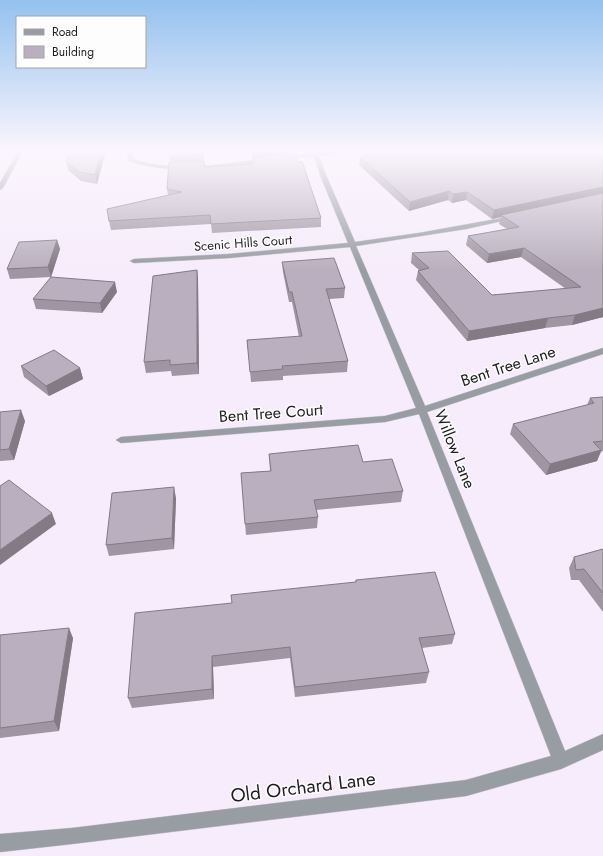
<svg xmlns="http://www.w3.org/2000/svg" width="603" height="856" viewBox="0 0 603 856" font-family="Jost,sans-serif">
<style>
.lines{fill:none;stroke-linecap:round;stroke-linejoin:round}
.minor-casing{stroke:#cfc6d4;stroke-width:1}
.minor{fill:#979da2;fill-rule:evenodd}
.wall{fill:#9f96a3}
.shaded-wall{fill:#827a85}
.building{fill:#b9afbe;stroke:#827a85}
.labels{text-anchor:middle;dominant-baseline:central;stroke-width:3;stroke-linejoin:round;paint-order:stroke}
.far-street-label{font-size:13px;fill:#1f1b21;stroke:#fdfdfd}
.street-label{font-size:16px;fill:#1f1b21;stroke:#fdfdfd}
.near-street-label{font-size:19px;fill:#1f1b21;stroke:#fdfdfd}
</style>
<rect width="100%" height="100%" fill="#f6ecfb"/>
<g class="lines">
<g class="minor-casing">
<g id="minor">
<path d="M18,151H23L3,188L0,190V183Z"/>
<path d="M126,151H131L133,159C175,173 223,164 266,158L269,160L266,162C221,167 173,176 129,161Z"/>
<path d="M313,151H317L318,153L353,151L319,156L326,175L355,242L419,233L513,216L516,218L466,229L356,246L425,406L603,348V354L427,412L565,751L603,734V750L561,769L466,796L72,844L0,852V834L72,828L466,780L551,756L419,414L385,422L121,443L116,440L121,437L385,416L416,408L350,247L229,258L134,263L130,261L134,259L229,254L348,243L320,175L314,156L282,160L279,158L282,156L313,153Z"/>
</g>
</g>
<use href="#minor" class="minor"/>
</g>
<g class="wall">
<path d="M106,151L97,184L81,181L68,170L66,161Z"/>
<path d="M170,151H204V167L253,165V158H252L251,151H293V153L298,162L321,218V227L212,233L211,224L111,230L109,221L168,195L167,189L170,162L169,156Z"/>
<path d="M370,151H603V317L572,325L545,328L467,341L416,280L418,271L419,270L411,263L412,253L492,295L566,289L521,257L487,263L466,245L468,236L507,229L499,224L501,217L492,219L466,200L452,203L448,200L409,211L359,165L360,157L376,155Z"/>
<path d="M57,240L60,249L51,277L10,279L7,269Z"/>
<path d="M282,262L345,288L344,298L329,299L348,361L347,372L283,376V380L251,382L247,340L299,337L292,302H289L283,272Z"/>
<path d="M197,270L198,279L199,374L172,376L171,371L146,373L144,362Z"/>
<path d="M117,292L102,313L36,309L33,299Z"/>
<path d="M21,366L80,368L83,379L49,396L24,377Z"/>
<path d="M603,397V451L601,452L597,461L546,475L510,434L513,424L587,405L590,398Z"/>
<path d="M0,412L25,421L14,460L0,461Z"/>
<path d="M269,454L363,462L403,491L401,502L316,510L318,517L317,528L246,535L241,473L270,471Z"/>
<path d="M176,498L174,549L109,556L106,545Z"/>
<path d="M603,549V612L579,580H571L569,568L574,557Z"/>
<path d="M356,580L455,634L452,644L422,648L429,672L426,683L295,697L290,658L213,667L214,699L132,708L128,698L232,603L355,582Z"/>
<path d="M0,635L73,638L59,731L0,738Z"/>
</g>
<g class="shaded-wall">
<path d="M102,151H106L97,184L95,175Z"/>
<path d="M252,151H293V154L252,158Z"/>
<path d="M603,187V195L501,215V217L492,219L494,210Z"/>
<path d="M449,191L448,200L409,211L410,202Z"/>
<path d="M467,192L466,200L452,203L453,194Z"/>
<path d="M57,240L60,249L51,277L48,267Z"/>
<path d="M524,248L521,257L487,263L489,254Z"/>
<path d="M197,270L198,279L199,374L197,363Z"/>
<path d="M115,282L117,292L102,313L100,303Z"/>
<path d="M603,308V317L572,325L575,315Z"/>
<path d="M548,318L545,328L467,341L469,331Z"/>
<path d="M80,368L83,379L49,396L46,386Z"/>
<path d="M21,410L25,421L14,460L9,449Z"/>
<path d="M601,450L597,461L546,475L550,464Z"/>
<path d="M174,487L176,498L174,549L172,538Z"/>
<path d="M52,513L56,524L0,565V550Z"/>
<path d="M69,628L73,638L59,731L54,721Z"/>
<path d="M212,656L213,667L214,699L212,689Z"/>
</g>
<g class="building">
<path d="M70,151H102L95,175L79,172L66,161Z"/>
<path d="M170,151H204V154L169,156Z"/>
<path d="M382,151H603V187L494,210L467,192L453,194L449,191L410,202L360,157L386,153Z"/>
<path d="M295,153L298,162L302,161L321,218L211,224L210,215L109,221L107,209L182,192L167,189L169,162L204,161V167L254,164L253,157Z"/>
<path d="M603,193V308L575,315L548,318L469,331L418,271L429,268L412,253L448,251L492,295L581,287L524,248L489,254L468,236L519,227L501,215Z"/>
<path d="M57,240L48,267L7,269L19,242Z"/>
<path d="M334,258L345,288L326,289L348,361L282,366L283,369L250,372L247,340L302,336L292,292H289L282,262Z"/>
<path d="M197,270V363L170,365V360L144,362L153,276Z"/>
<path d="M51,277L115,282L100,303L33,299Z"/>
<path d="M54,350L80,368L46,386L21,366Z"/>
<path d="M603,397V441L593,442L601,450L550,464L513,424L594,403L590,398Z"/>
<path d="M21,410L9,449L0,450V412Z"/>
<path d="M358,445L363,462L392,459L403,491L314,500L318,517L245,524L241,473L271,471L269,454Z"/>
<path d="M9,480L52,513L0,550V486Z"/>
<path d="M174,487L172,538L106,545L112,493Z"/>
<path d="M603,549V593L584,569L576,570L574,557Z"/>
<path d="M435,572L455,634L419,638L429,672L295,687L290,647L212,656V689L128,698L135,613L232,603L231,595L356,582V580Z"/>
<path d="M69,628L54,721L0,728V635Z"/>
</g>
<linearGradient id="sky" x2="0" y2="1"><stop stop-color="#94c1ef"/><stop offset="0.56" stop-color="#fbf6fd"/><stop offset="1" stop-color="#fbf6fd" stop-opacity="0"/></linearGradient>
<rect width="603" height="270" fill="url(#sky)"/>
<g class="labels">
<g class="far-street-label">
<text transform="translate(243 243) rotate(-4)">Scenic Hills Court</text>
</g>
<g class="street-label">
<text transform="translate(508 366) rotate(-18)">Bent Tree Lane</text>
<text transform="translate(271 413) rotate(-4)">Bent Tree Court</text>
<text transform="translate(455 449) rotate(68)">Willow Lane</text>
</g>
<g class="near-street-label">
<text transform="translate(303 787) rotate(-7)">Old Orchard Lane</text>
</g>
</g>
<rect x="16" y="16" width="130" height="52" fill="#fdfdfd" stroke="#a4a3a5"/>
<rect x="24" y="29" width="20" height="6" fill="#979da2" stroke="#a4a3a5"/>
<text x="52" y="36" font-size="12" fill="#1f1b21">Road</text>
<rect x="24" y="46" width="20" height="12" fill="#b9afbe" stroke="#a4a3a5"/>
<text x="52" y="56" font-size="12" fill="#1f1b21">Building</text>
</svg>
